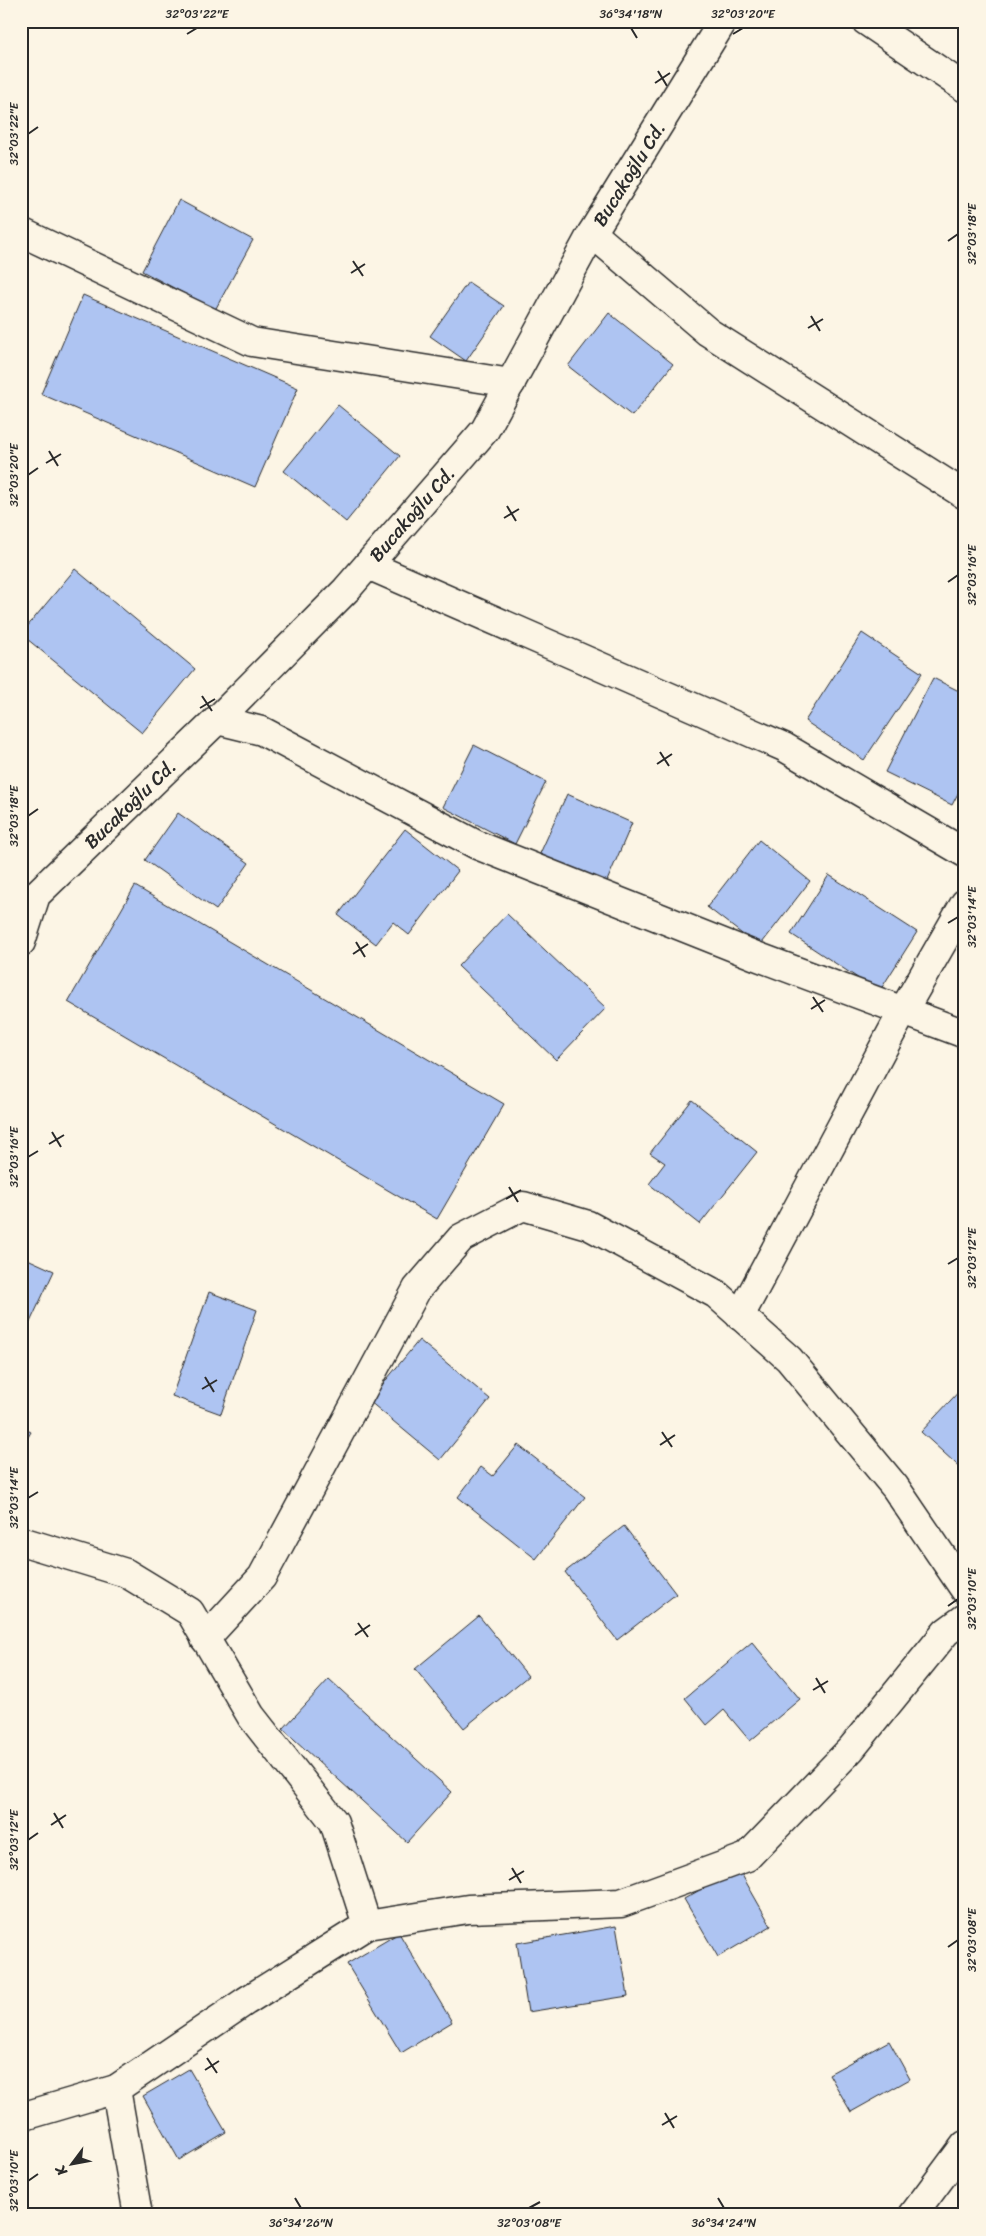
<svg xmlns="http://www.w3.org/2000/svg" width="986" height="2236" viewBox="0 0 986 2236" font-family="Sriracha,sans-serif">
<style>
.building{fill:#aec4f2;stroke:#2b2b2b}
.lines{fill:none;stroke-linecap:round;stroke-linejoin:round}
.minor-casing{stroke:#2b2b2b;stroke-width:31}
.minor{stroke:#fcf5e5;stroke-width:28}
.ticks{fill:none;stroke:#2b2b2b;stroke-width:2}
.labels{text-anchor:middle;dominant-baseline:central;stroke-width:4;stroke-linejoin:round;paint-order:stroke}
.street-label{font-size:19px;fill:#2b2b2b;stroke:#fcf5e5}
.neatline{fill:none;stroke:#2b2b2b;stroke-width:2}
.ticks-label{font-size:12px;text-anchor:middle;fill:#2b2b2b}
</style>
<rect width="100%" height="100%" fill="#fcf5e5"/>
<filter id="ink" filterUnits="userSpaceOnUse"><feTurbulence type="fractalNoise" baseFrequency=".02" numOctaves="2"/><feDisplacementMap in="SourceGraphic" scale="10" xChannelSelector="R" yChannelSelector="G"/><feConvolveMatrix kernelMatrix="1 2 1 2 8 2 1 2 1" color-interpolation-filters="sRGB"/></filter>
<g filter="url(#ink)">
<g class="building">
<path d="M179,200L253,240L215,310L142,271Z"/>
<path d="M468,282L504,306L466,361L430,336Z"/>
<path d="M83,295L298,388L255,487L41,394Z"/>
<path d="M609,313L673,364L632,416L568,366Z"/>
<path d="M338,405L400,456L346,522L284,471Z"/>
<path d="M75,569L195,669L142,733L21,634Z"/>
<path d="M862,633L922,673L864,760L805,721Z"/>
<path d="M933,678L965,694V780L952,805L885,772Z"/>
<path d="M474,745L546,782L515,844L443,807Z"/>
<path d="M567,794L632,823L604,888L538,858Z"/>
<path d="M178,813L249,863L216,910L145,860Z"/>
<path d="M405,829L458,871L409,935L393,922L376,944L338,915Z"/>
<path d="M759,840L810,881L759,947L707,907Z"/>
<path d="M829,875L917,932L879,992L791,934Z"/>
<path d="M135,886L504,1104L437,1219L68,1002Z"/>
<path d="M507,914L606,1008L556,1060L458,966Z"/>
<path d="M692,1100L757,1152L700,1224L649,1184L665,1163L650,1153Z"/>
<path d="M21,1256L54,1271L25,1333L21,1331Z"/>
<path d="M209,1292L257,1310L221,1414L172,1396Z"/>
<path d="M419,1340L490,1399L440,1460L369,1401Z"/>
<path d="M965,1385V1472L921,1432Z"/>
<path d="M21,1427L31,1432L21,1449Z"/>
<path d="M518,1445L585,1497L536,1559L458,1497L481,1467L493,1476Z"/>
<path d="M624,1526L676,1594L617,1640L565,1572Z"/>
<path d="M479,1616L528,1676L464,1728L415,1669Z"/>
<path d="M752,1642L800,1699L750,1741L724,1710L707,1725L685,1698Z"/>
<path d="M329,1679L452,1792L407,1842L283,1729Z"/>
<path d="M738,1868L771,1926L718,1957L684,1899Z"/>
<path d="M616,1926L628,1996L528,2012L517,1943Z"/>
<path d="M399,1933L452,2022L401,2053L347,1964Z"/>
<path d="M889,2041L910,2079L851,2112L829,2074Z"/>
<path d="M189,2069L226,2132L179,2160L143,2096Z"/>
</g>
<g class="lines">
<g class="minor-casing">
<g id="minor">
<path d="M866,21L965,88"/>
<path d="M21,232L252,342L511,383"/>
<path d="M592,233L708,332L965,495"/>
<path d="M368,565L784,747L965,853"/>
<path d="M217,720L262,731L477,845L756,956L965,1034"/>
<path d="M21,942L36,895L217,720L346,590L485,430L592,233L723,21"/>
<path d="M740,1316L903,1011L965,903"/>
<path d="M21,1541L126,1573L190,1612L251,1716L334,1822L367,1925"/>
<path d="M205,1639L262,1577L417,1289L461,1238L523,1206L588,1225L716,1294L789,1359L895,1487L965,1590"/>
<path d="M116,2089L138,2215"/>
<path d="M21,2117L116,2089L246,2001L367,1925L468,1909L621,1903L747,1857L851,1749L946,1632L965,1618"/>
<path d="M913,2215L965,2145"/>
</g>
</g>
<use href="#minor" class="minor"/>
</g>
</g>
<path class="ticks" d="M631,28L637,38M187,34L197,28M733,34L743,28M658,71L667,86M655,83L670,73M28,134L38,127M948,241L958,234M353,261L363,276M351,273L365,264M811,316L820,331M808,328L823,319M49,451L58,466M46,463L61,454M28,475L38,468M507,506L516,521M504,518L519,509M948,582L958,575M202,696L212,711M200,708L215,699M660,752L669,766M657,764L672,754M28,816L38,809M948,923L958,917M356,942L365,957M353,954L368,944M813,997L823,1012M811,1009L825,1000M52,1132L61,1147M49,1144L64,1135M28,1157L38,1151M509,1187L518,1202M506,1199L521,1190M948,1264L958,1258M205,1377L214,1392M202,1389L217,1380M662,1432L672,1447M660,1445L675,1435M28,1498L38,1492M948,1606L958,1599M358,1623L368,1637M355,1635L370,1625M816,1678L825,1693M813,1690L828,1681M54,1813L63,1828M51,1825L66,1815M28,1840L38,1833M512,1868L521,1883M509,1880L524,1871M948,1947L958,1940M207,2058L217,2073M205,2070L219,2061M665,2113L674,2128M662,2125L677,2116M28,2181L38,2174M295,2198L301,2208M718,2198L724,2208M529,2208L540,2202"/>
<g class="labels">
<g class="street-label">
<text transform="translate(629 174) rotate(-58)">Bucakoğlu Cd.</text>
<text transform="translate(412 514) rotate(-49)">Bucakoğlu Cd.</text>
<text transform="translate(130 804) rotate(-44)">Bucakoğlu Cd.</text>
</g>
</g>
<rect width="986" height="2236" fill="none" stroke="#fcf5e5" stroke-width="55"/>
<g transform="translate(72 2164) rotate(238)" stroke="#fcf5e5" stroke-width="4" paint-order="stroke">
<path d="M0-4L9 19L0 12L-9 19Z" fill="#2b2b2b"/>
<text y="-8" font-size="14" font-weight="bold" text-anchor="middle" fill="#2b2b2b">K</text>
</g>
<rect x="28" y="28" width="930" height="2180" class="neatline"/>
<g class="ticks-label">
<text x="197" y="18">32°03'22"E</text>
<text x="631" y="18">36°34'18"N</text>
<text x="743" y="18">32°03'20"E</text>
<text transform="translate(14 134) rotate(-90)" y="4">32°03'22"E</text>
<text transform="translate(972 234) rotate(-90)" y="4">32°03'18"E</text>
<text transform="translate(14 475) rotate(-90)" y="4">32°03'20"E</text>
<text transform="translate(972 575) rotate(-90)" y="4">32°03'16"E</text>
<text transform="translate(14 816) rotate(-90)" y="4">32°03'18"E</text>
<text transform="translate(972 917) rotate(-90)" y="4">32°03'14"E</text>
<text transform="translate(14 1157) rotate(-90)" y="4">32°03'16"E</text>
<text transform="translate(972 1258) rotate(-90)" y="4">32°03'12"E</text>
<text transform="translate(14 1498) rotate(-90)" y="4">32°03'14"E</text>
<text transform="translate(972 1599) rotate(-90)" y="4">32°03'10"E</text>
<text transform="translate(14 1840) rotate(-90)" y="4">32°03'12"E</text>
<text transform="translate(972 1940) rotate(-90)" y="4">32°03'08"E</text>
<text transform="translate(14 2181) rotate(-90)" y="4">32°03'10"E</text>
<text x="301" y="2227">36°34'26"N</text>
<text x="529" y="2227">32°03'08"E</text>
<text x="724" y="2227">36°34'24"N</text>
</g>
</svg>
